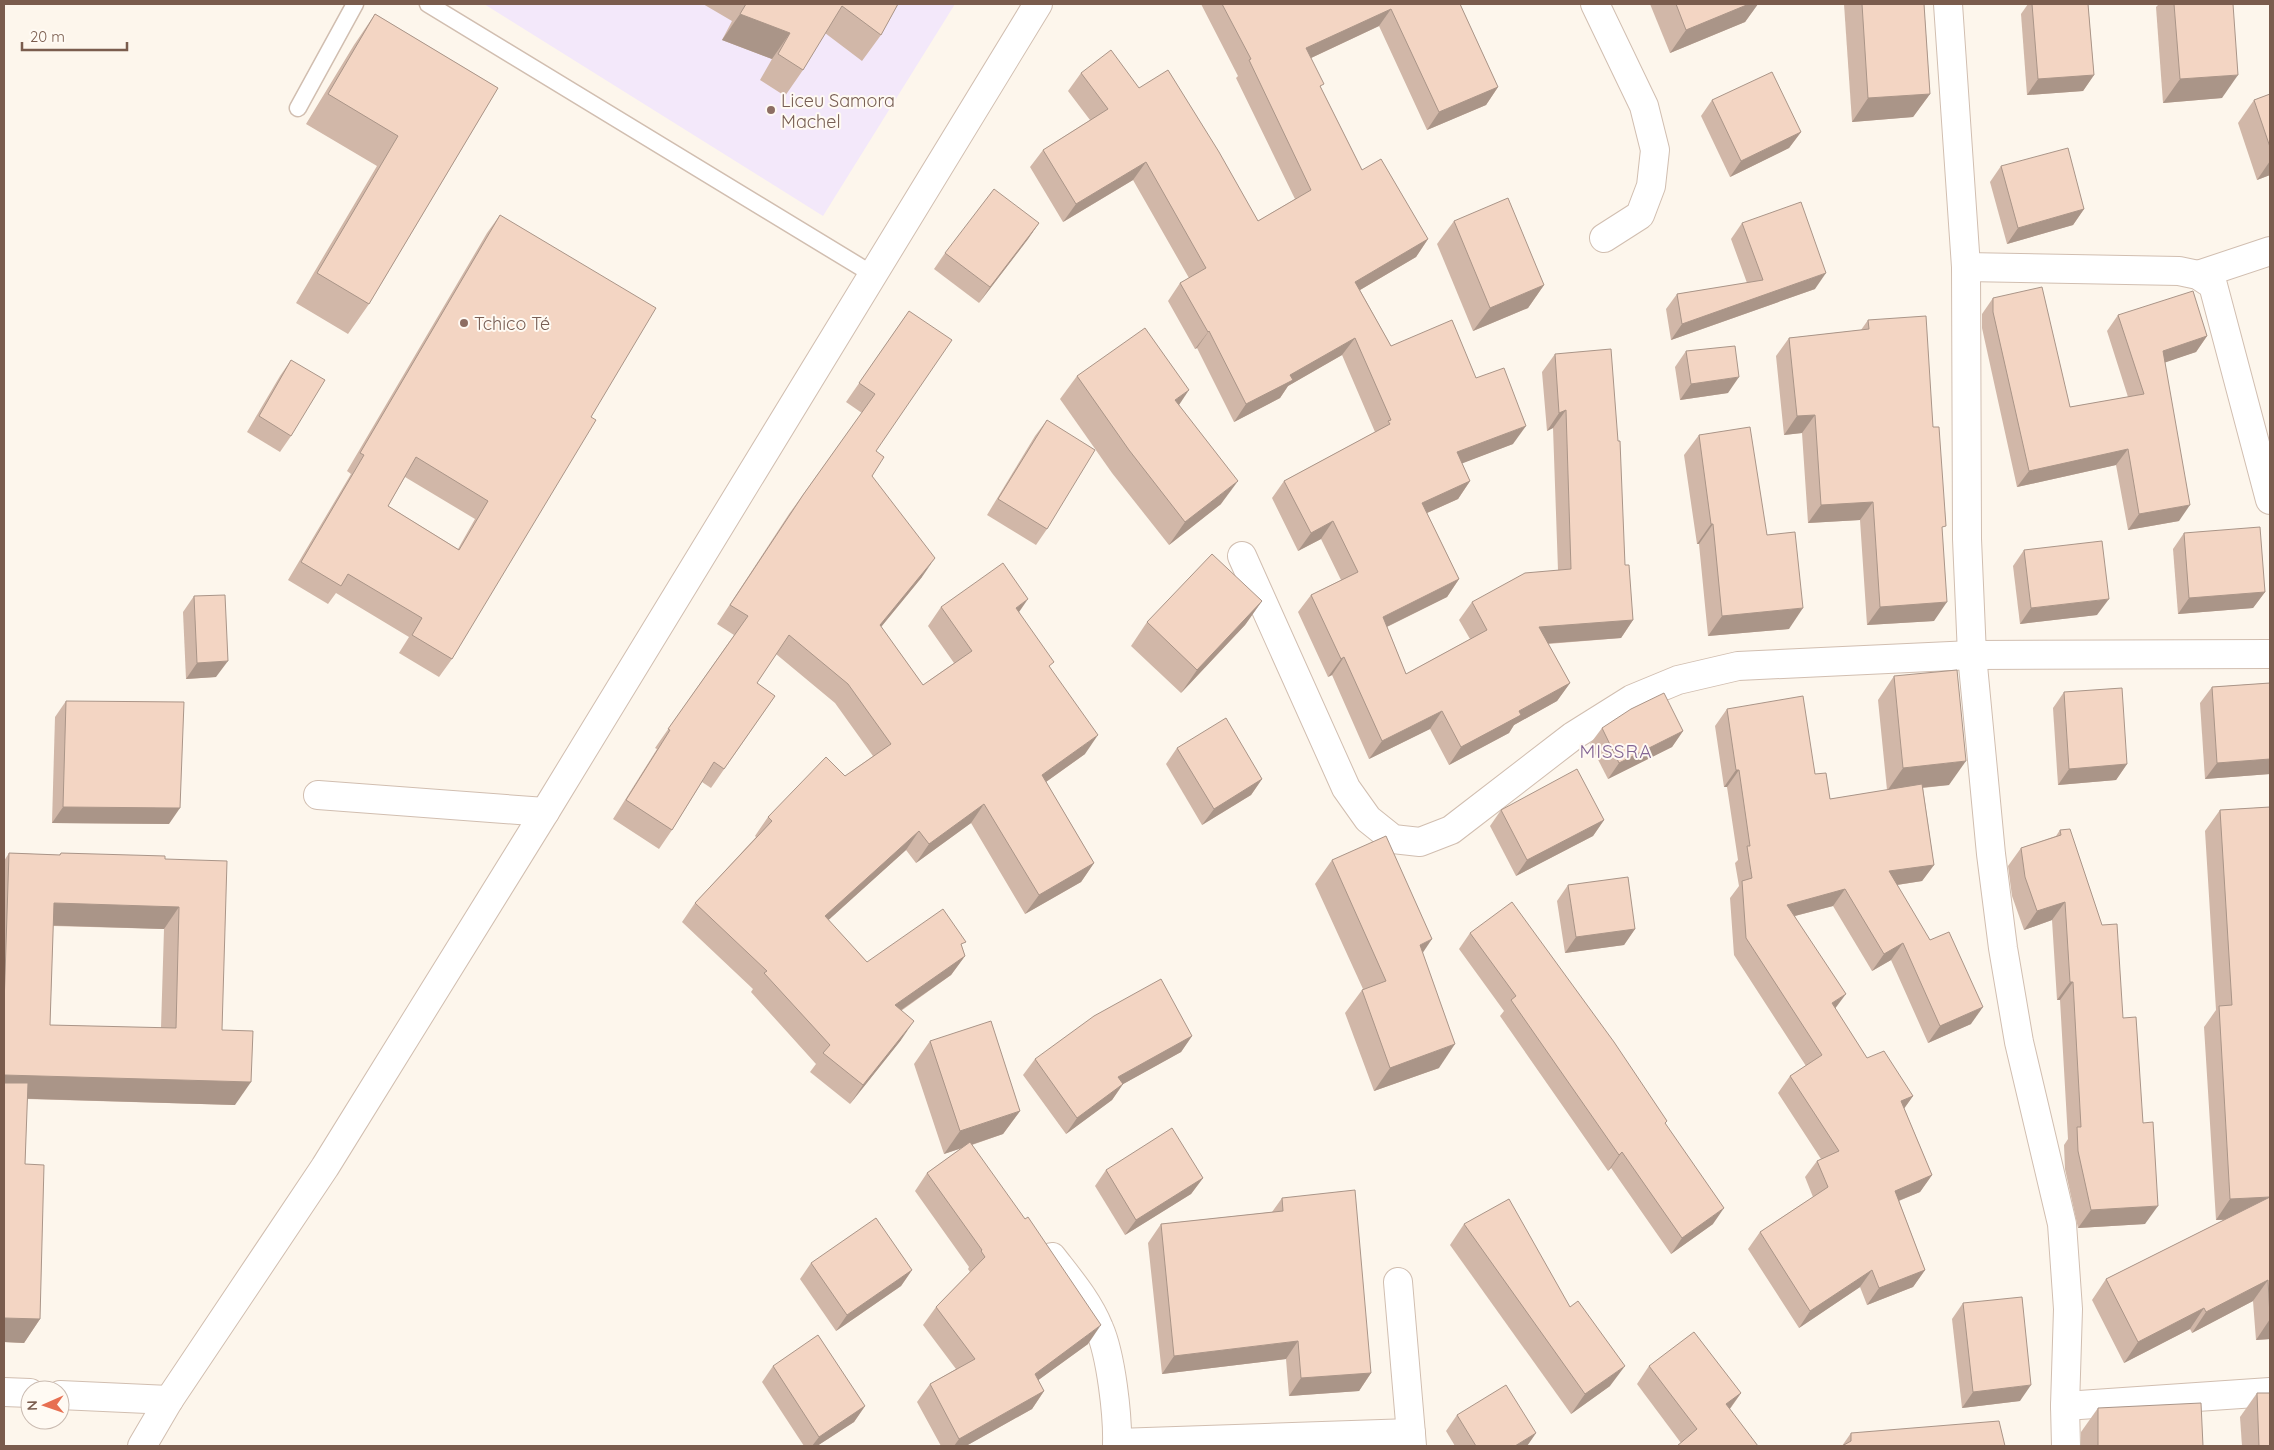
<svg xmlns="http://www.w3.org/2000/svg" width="2274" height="1450" viewBox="0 0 2274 1450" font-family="Quicksand,sans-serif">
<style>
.education{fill:#f3e8fa}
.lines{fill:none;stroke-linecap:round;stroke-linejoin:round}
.lane-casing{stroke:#d1beb0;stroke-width:19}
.street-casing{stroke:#d1beb0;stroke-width:30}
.lane{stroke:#fff;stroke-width:16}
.street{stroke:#fff;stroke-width:28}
.wall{fill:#d1b7a8;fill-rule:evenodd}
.shaded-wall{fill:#aa9588}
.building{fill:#f3d5c3;stroke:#aa9588;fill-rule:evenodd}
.education-dot{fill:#8d6e63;stroke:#fffaf3;stroke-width:2}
.labels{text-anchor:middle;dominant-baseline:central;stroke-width:4;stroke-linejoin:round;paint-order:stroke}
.education-label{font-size:18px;fill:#785e54;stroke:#fffaf3;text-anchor:start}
.neighbourhood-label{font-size:19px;letter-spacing:1px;fill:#846695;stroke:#fffaf3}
</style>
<rect width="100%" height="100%" fill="#fdf6ec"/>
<path class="education" d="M484,4H955L823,216Z"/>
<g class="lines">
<g class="lane-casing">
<g id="lane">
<path d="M428,4L872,274"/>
<path d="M298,108L355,4"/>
</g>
</g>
<g class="street-casing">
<g id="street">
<path d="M1595,4L1644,106L1655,150L1651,186L1640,215L1604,238"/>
<path d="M1948,4L1966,267L1967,539L1972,655L1991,854L2003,948L2019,1042L2062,1224L2068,1309L2065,1406L2066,1446"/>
<path d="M1966,267L2179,271L2198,275L2213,285L2270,500"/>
<path d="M2198,275L2270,251"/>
<path d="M1242,556L1346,788L1368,819L1393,839L1420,842L1451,830L1573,736L1632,699L1678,680L1738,666L1972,655L2270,654"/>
<path d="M318,795L545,812"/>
<path d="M1052,1257C1069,1279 1088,1301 1099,1328C1111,1355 1118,1416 1117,1446"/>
<path d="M1398,1282L1412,1446"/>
<path d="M4,1392L30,1393"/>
<path d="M60,1395L169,1400"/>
<path d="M2065,1406L2270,1392"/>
<path d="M1117,1443L1411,1433"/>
<path d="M142,1446L169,1400L325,1167L545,812L1038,4"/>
</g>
</g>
<use href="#lane" class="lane"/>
<use href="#street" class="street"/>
</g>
<g class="wall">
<path d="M703,4H898L881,35L862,61L825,33L803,70L785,96L760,80L772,59L722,40L732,21Z"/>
<path d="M1201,4H1460L1498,87L1486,105L1427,130L1379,26L1311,58L1321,88L1362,170L1428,239L1416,257L1360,290L1391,346L1476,378L1513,444L1462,463L1470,481L1458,499L1427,513L1459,579L1447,597L1387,627L1406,674L1470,639L1459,620L1472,602L1558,570L1553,428L1547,431L1542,372L1555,354L1625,565L1633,620L1621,638L1548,644L1570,683L1557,701L1514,725L1509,733L1449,765L1430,729L1369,759L1332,675L1328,677L1298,612L1311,595L1341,580L1321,539L1298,551L1272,498L1284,481L1375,432L1342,355L1288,386L1280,398L1234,422L1197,348L1195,349L1168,301L1180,283L1189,278L1133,180L1063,222L1030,167L1043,150L1090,120L1068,91L1081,73L1139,88L1258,221L1295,199L1236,78L1238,76Z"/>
<path d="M1650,4H1758L1745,22L1670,53Z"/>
<path d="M1844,4H1924L1930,94L1913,117L1852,122Z"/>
<path d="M2028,4H2088L2094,75L2083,91L2027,95L2021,14Z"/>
<path d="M2159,4H2233L2222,98L2163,103L2156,7Z"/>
<path d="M375,14L498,88L369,304L348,334L296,303L377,166L306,124L354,45Z"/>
<path d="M2270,94V175L2257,180L2238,123L2254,100Z"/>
<path d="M1712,100L1801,132L1789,148L1730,177L1701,116Z"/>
<path d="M2001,166L2084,209L2073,225L2007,244L1990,182Z"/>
<path d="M500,215L591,417L452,659L439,677L399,653L409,637L336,593L328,604L288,580L351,474L347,471L487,233ZM405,477L475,519L458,549L388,506Z"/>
<path d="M1454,221L1544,285L1528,308L1473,331L1437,244Z"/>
<path d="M1039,223L1028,239L979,303L934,269L945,253Z"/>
<path d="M1742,223L1815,289L1671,340L1666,309L1677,294L1747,283L1731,239Z"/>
<path d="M1993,298L2070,407L2128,397L2107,331L2118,315L2207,336L2196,352L2165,362L2179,521L2128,530L2116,465L2017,487L1982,328V314Z"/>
<path d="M909,311L876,451L872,476L922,577L881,627L923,685L954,663L928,626L941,607L1019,612L1050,668L1085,754L1046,782L1094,863L1081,882L1025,914L971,823L916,863L906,850L828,920L867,962L962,947L965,956L951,975L901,1011V1040L850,1104L810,1072L816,1064L751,992L753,989L682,922L695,903L756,837L755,836L768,817L845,776L873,756L835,703L776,654L757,683L775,696L711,788L702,782L672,830L659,849L613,819L657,749L655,748L734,635L717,624L789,514L862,413L846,402Z"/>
<path d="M1868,320L1933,427L1942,531L1934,621L1867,625L1860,520L1808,523L1802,433L1784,435L1776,356L1789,338L1861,330Z"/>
<path d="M1686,351L1728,393L1680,400L1675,367Z"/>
<path d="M291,360V436L280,452L247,432L280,376Z"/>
<path d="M1077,376L1179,405L1221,504L1169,545L1112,473L1060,399Z"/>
<path d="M1047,420V529L1036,545L987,515L1035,436Z"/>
<path d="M1699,435L1767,535L1789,629L1708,636L1699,544H1697L1684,455Z"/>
<path d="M2184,533L2265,592L2253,608L2178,614L2173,549Z"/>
<path d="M2024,550L2097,615L2020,624L2013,566Z"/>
<path d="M194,596L216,677L186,679L183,612Z"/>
<path d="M1262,601L1245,625L1181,693L1131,646L1147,622Z"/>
<path d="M1894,676L1949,785L1923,788L1934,865L1922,881L1897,885L1971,1024L1928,1043L1891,960L1872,971L1833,906L1795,916L1835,1009L1867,1058L1913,1096L1904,1108L1932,1175L1920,1192L1899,1201L1925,1270L1913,1287L1867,1305L1860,1287L1799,1328L1748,1249L1760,1232L1813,1197L1805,1177L1817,1161L1821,1159L1778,1093L1790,1076L1806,1066L1734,955L1730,898L1739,886L1735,863L1738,860L1727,787H1724L1715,726L1727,709L1815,774L1830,799L1887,790L1878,700Z"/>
<path d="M2270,683V774L2205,779L2200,703L2212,687Z"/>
<path d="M2064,692L2127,764L2116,780L2058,785L2053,708Z"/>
<path d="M66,701L169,824L52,823L55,717Z"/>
<path d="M1602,728L1683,731L1672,747L1608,779L1590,744Z"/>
<path d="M1177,748L1262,779L1251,795L1202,825L1166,764Z"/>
<path d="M2270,807V1339L2256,1340L2253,1301L2192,1333L2190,1329L2124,1363L2092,1300L2106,1279L2224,1220H2216L2204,1027L2216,1010L2205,831L2220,810Z"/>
<path d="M1501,810L1604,820L1593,836L1516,876L1490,826Z"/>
<path d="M2060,830L2123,1018L2145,1224L2078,1228L2065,1169L2064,1145L2068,1139L2060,1000H2057L2052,920L2024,930L2012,896L2008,866L2021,848L2056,836Z"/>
<path d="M9,853L59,855L61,853L165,859L222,1030L235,1105L27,1099L25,1164L40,1319L24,1343L4,1342V861ZM53,926L164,929L161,1028L50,1025Z"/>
<path d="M1332,860L1439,1068L1374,1091L1345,1013L1362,990L1363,989L1315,884Z"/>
<path d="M1568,885L1635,929L1624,945L1565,953L1557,901Z"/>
<path d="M1470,933L1667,1121L1665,1124L1713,1224L1671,1254L1611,1168L1608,1171L1500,1016L1504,1011L1459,949Z"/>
<path d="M1192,1036L1181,1052L1123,1084L1112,1100L1066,1134L1023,1075L1035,1059Z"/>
<path d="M930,1041L1020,1111L1003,1134L972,1145L1088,1344L1038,1380L1044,1391L1032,1409L966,1446H941L917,1402L930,1384L956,1369L923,1325L936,1307L970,1272L968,1269L969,1267L915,1191L927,1173L962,1148L944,1154L914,1064Z"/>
<path d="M1106,1170L1203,1178L1191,1194L1125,1235L1095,1186Z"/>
<path d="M1282,1198L1371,1373L1359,1391L1289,1396L1286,1359L1162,1374L1148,1243L1161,1224L1272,1212Z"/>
<path d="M1464,1224L1610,1386L1571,1414L1450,1245Z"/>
<path d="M811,1263L912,1270L901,1286L836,1331L800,1279Z"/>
<path d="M1963,1303L2020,1401L1962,1408L1952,1319Z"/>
<path d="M773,1366L865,1406L854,1422L817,1446H804L762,1382Z"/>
<path d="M1649,1366L1741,1393L1730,1409L1681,1443L1637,1384Z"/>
<path d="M2257,1393L2270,1446H2242L2240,1417Z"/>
<path d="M2098,1408L2203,1446H2081V1432Z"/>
<path d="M1457,1415L1536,1433L1527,1446H1455L1446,1431Z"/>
<path d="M1851,1433L2005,1446H1842Z"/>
</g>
<g class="shaded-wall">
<path d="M1749,4H1758L1745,22L1670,53L1686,30Z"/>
<path d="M1391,9L1379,26L1294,66L1306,48Z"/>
<path d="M740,14L790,33L772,59L722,40Z"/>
<path d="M2094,75L2083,91L2027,95L2038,79Z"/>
<path d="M2238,75L2222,98L2163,103L2180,79Z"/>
<path d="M1498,87L1486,105L1427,130L1439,112Z"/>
<path d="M1930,94L1913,117L1852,122L1868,98Z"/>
<path d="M1801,132L1789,148L1730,177L1741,161Z"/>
<path d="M2270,161V175L2257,180Z"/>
<path d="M1146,162L1133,180L1063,222L1076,204Z"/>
<path d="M2084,209L2073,225L2007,244L2018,228Z"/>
<path d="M1039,223L1028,239L979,303L990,287Z"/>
<path d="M1428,239L1416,257L1343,300L1355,282Z"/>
<path d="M1826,273L1815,289L1671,340L1682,324Z"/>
<path d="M1544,285L1528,308L1473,331L1490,308Z"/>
<path d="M1209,331L1197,348L1195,349L1208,332Z"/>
<path d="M2207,336L2196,352L2152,367L2163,351Z"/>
<path d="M1355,338L1342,355L1288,386L1280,398L1234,422L1246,404L1290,375Z"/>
<path d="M1739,377L1728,393L1680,400L1691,384Z"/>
<path d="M1189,390L1173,414L1175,400Z"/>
<path d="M1566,410L1553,428L1547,431L1559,413Z"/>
<path d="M1815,415L1802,433L1784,435L1797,416Z"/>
<path d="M1526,426L1513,444L1445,470L1457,452Z"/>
<path d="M2128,449L2116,465L2017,487L2029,471Z"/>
<path d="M1238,481L1221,504L1169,545L1185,522Z"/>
<path d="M1470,481L1458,499L1409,521L1422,503Z"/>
<path d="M1873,502L1860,520L1808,523L1821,505Z"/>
<path d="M2190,505L2179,521L2128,530L2139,514Z"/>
<path d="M1333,521L1321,539L1298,551L1311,533Z"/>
<path d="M1711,524H1713L1699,544H1697Z"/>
<path d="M935,558L922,577L867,644L880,625Z"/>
<path d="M1459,579L1447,597L1370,635L1383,617Z"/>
<path d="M2265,592L2253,608L2178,614L2189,598Z"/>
<path d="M1028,599L1015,618L1016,608Z"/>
<path d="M2109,599L2097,615L2020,624L2031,608Z"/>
<path d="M1262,601L1245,625L1181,693L1197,670Z"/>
<path d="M1947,602L1934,621L1867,625L1880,607Z"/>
<path d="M1803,608L1789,629L1708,636L1722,616Z"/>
<path d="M1633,620L1621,638L1526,645L1539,627Z"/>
<path d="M1344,657L1332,675L1328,677L1341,659Z"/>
<path d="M228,661L216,677L186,679L197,663Z"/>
<path d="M1570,683L1557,701L1514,725L1509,733L1449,765L1461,747L1519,711Z"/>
<path d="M1442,711L1430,729L1369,759L1382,741Z"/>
<path d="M1683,731L1672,747L1608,779L1619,763Z"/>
<path d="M1098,735L1085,754L1029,794L1042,775Z"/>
<path d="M2270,759V774L2205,779L2217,763Z"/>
<path d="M1966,761L1949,785L1887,791L1903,768Z"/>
<path d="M2127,764L2116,780L2058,785L2069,769Z"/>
<path d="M1736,770H1739L1727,787H1724Z"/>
<path d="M1262,779L1251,795L1202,825L1214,809Z"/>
<path d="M984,804L971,823L916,863L929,844Z"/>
<path d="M63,807L180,808L169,824L52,823Z"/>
<path d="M1604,820L1593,836L1516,876L1527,860Z"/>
<path d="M919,831L906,850L812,935L825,916Z"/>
<path d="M1094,863L1081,882L1025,914L1039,895Z"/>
<path d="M1934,865L1922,881L1877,888L1889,871Z"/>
<path d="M1845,889L1833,906L1775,921L1787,905Z"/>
<path d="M2065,902L2052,920L2024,930L2037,911Z"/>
<path d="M54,903L179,907L164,929L38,925Z"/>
<path d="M1635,929L1624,945L1565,953L1576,937Z"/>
<path d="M1432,939L1416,963L1420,945Z"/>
<path d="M1903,943L1891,960L1872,971L1884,954Z"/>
<path d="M965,956L951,975L881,1024L895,1005Z"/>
<path d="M2070,982H2073L2060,1000H2057Z"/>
<path d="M1846,994L1834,1010L1832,1003Z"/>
<path d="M1983,1007L1971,1024L1928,1043L1940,1026Z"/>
<path d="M914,1021L901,1040L850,1104L863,1085Z"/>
<path d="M1192,1036L1181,1052L1107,1093L1118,1077Z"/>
<path d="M1455,1044L1439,1068L1374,1091L1390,1068Z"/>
<path d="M4,1075L251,1082L235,1105L4,1098Z"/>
<path d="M1123,1084L1112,1100L1066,1134L1077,1118Z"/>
<path d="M1913,1096L1901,1113V1101Z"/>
<path d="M1020,1111L1003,1134L944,1154L960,1131Z"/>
<path d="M1622,1152L1611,1168L1608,1171L1619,1155Z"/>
<path d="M1932,1175L1920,1192L1883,1207L1895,1191Z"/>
<path d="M1203,1178L1191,1194L1125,1235L1136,1220Z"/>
<path d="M2270,1197L2255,1218L2216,1220L2230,1199Z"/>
<path d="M2158,1206L2145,1224L2078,1228L2091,1210Z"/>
<path d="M1724,1208L1713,1224L1671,1254L1682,1238Z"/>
<path d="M912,1270L901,1286L836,1331L847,1315Z"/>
<path d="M1872,1270L1860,1287L1799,1328L1810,1311Z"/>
<path d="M1925,1270L1913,1287L1867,1305L1879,1288Z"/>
<path d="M2268,1280L2253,1301L2192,1333L2206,1312Z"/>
<path d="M2204,1308L2190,1329L2124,1363L2138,1342Z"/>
<path d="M4,1318L40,1319L24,1343L4,1342Z"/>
<path d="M2270,1319V1339L2256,1340Z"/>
<path d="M1101,1325L1088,1344L1022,1392L1035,1374Z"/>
<path d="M1298,1341L1286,1359L1162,1374L1174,1356Z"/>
<path d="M1625,1366L1610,1386L1571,1414L1585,1394Z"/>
<path d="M1371,1373L1359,1391L1289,1396L1301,1378Z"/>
<path d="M2031,1385L2020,1401L1962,1408L1973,1392Z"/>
<path d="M1044,1391L1032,1409L966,1446H954L959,1439Z"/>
<path d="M1741,1393L1728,1411L1726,1404Z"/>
<path d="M865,1406L854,1422L817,1446H812L819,1437Z"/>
<path d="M1536,1433L1527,1446H1515Z"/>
</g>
<g class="building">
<path d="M746,4H898L881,35L842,6L803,70L778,54L790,33L740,14Z"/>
<path d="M1222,4H1460L1498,87L1439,112L1391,9L1306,48L1324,84L1320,86L1362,170L1381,159L1428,239L1355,282L1391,346L1452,320L1476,378L1504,368L1526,426L1457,452L1470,481L1422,503L1459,579L1383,617L1406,674L1487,630L1472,602L1525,573L1571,569L1566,410L1559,413L1555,354L1611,349L1618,441H1620L1625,565H1629L1633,620L1539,627L1570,683L1519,711L1521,715L1461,747L1442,711L1382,741L1344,657L1341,659L1311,595L1358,572L1333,521L1311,533L1284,481L1390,424L1388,421L1391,420L1355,338L1290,375L1293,380L1246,404L1209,331L1208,332L1180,283L1206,268L1146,162L1076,204L1043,150L1108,109L1081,73L1111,50L1139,88L1168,70L1219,152L1258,221L1311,190L1249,60L1251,59Z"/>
<path d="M1676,4H1749L1686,30Z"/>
<path d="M1862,4H1924L1930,94L1868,98Z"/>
<path d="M2032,4H2088L2094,75L2038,79Z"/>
<path d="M2174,4H2233L2238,75L2180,79Z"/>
<path d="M375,14L498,88L369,304L317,273L398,136L328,94Z"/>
<path d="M1772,72L1801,132L1741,161L1712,100Z"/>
<path d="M2270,94V147L2254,100Z"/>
<path d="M2068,148L2084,209L2018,228L2001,166Z"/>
<path d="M994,189L1039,223L990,287L945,253Z"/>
<path d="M1508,198L1544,285L1490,308L1454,221Z"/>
<path d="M1801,202L1826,273L1682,324L1677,294L1763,280L1742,223Z"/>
<path d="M500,215L656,308L591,417L596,420L452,659L412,635L422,618L348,574L341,586L301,562L364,455L360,453ZM416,457L488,501L459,550L388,506Z"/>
<path d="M2042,287L2070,407L2144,394L2118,315L2193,291L2207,336L2163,351L2190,505L2139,514L2128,449L2029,471L1993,312V298Z"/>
<path d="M909,311L952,340L876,451L884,457L872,476L935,558L880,625L923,685L972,651L941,607L1003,563L1028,599L1016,608L1054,662L1049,666L1098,735L1042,775L1094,863L1039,895L984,804L929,844L919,831L825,916L867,962L943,909L966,942L961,944L965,956L895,1005L914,1021L863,1085L823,1053L830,1045L764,973L767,971L695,903L772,821L768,817L826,757L845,776L891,744L848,684L789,635L757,683L775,696L724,769L714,762L672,830L626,800L670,730L668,729L748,616L730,605L803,495L875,394L859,383Z"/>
<path d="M1926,316L1933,427H1939L1946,526L1942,527L1947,602L1880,607L1873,502L1821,505L1815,415L1797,416L1789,338L1869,329L1868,320Z"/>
<path d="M1145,328L1189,390L1175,400L1238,481L1185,522L1129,450L1077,376Z"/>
<path d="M1735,346L1739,377L1691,384L1686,351Z"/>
<path d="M291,360L325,380L291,436L259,416Z"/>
<path d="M1047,420L1095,450L1047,529L998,499Z"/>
<path d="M1750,427L1767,535L1795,532L1803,608L1722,616L1713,524H1711L1699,435Z"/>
<path d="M2260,527L2265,592L2189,598L2184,533Z"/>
<path d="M2102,541L2109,599L2031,608L2024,550Z"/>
<path d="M1212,554L1262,601L1197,670L1147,622Z"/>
<path d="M225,595L228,661L197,663L194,596Z"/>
<path d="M1957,670L1966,761L1903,768L1894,676Z"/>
<path d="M2270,683V759L2217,763L2212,687Z"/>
<path d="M2122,688L2127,764L2069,769L2064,692Z"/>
<path d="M1664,693L1683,731L1619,763L1602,728L1631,709Z"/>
<path d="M1803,696L1815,774L1826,773L1830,799L1922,784L1934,865L1889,871L1930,940L1949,932L1983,1007L1940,1026L1903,943L1884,954L1845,889L1787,905L1846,994L1832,1003L1867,1058L1884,1051L1913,1096L1901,1101L1932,1175L1895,1191L1925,1270L1879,1288L1872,1270L1810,1311L1760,1232L1828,1187L1817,1161L1839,1151L1790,1076L1822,1055L1746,938L1742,881L1752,878L1747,846H1750L1739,770H1736L1727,709Z"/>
<path d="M66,701L184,702L180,808L63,807Z"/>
<path d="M1226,718L1262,779L1214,809L1177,748Z"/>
<path d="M1577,769L1604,820L1527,860L1501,810Z"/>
<path d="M2270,807V1316L2268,1280L2206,1312L2204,1308L2138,1342L2106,1279L2270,1197L2230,1199L2219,1006L2232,1005L2220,810Z"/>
<path d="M2070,829L2102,925L2117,924L2123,1018L2136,1017L2143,1123L2153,1122L2158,1206L2091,1210L2078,1151L2077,1127H2081L2073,982H2070L2065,902L2037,911L2025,877L2021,848L2061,835L2060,830Z"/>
<path d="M1386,836L1432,939L1420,945L1455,1044L1390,1068L1362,990L1386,981L1332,860Z"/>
<path d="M9,853L60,855L61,853L165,856V859L227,861L222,1030L253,1031L251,1082L4,1075V1006ZM54,903L179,907L176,1028L50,1025Z"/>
<path d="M1628,877L1635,929L1576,937L1568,885Z"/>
<path d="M1512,902L1614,1042L1667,1121L1665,1123L1724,1208L1682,1238L1622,1152L1619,1155L1511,1000L1516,996L1470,933Z"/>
<path d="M1161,979L1192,1036L1118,1077L1123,1084L1077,1118L1035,1059L1094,1016Z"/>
<path d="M991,1021L1020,1111L960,1131L930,1041Z"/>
<path d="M4,1083H28L25,1164L44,1165L40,1319L4,1318Z"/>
<path d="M1172,1128L1203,1178L1136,1220L1106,1170Z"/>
<path d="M970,1142L1025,1219L1028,1217L1101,1325L1035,1374L1044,1391L959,1439L930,1384L975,1359L936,1307L985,1257L981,1251L982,1250L927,1173Z"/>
<path d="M1355,1190L1371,1373L1301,1378L1298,1341L1174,1356L1161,1224L1283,1211L1282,1198Z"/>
<path d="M1509,1199L1570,1307L1578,1301L1625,1366L1585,1394L1464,1224Z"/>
<path d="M876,1218L912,1270L847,1315L811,1263Z"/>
<path d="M2022,1297L2031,1385L1973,1392L1963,1303Z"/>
<path d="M1694,1332L1741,1393L1726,1404L1758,1446H1677L1697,1429L1649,1366Z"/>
<path d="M818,1335L865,1406L819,1437L773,1366Z"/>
<path d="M1506,1385L1536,1433L1515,1446H1476L1457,1415Z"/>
<path d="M2257,1393H2270V1446H2259Z"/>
<path d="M2201,1403L2203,1446H2098V1408Z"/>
<path d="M1999,1421L2005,1446H1842L1851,1441V1433Z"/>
</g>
<g class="education-dot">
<circle cx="771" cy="110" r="5"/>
<circle cx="464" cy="323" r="5"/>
</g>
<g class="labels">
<g class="education-label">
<text x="781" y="100">Liceu Samora<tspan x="781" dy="21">Machel</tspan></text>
<text x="474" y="323">Tchico Té</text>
</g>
<g class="neighbourhood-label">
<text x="1616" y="751">MISSRA</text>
</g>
</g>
<rect width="2274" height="1450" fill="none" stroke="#7a5c4d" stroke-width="10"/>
<g transform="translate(45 1405) rotate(268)"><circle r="24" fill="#fffaf3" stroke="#cabbb1"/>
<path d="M0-4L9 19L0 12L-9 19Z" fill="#e76f51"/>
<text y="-8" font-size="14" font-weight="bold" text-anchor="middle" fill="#7a5c4d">N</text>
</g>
<path d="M22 42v8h105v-8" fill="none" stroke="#7a5c4d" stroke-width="2.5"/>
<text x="30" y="42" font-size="15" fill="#7a5c4d" stroke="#fffaf3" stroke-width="4" paint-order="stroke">20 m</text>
</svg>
